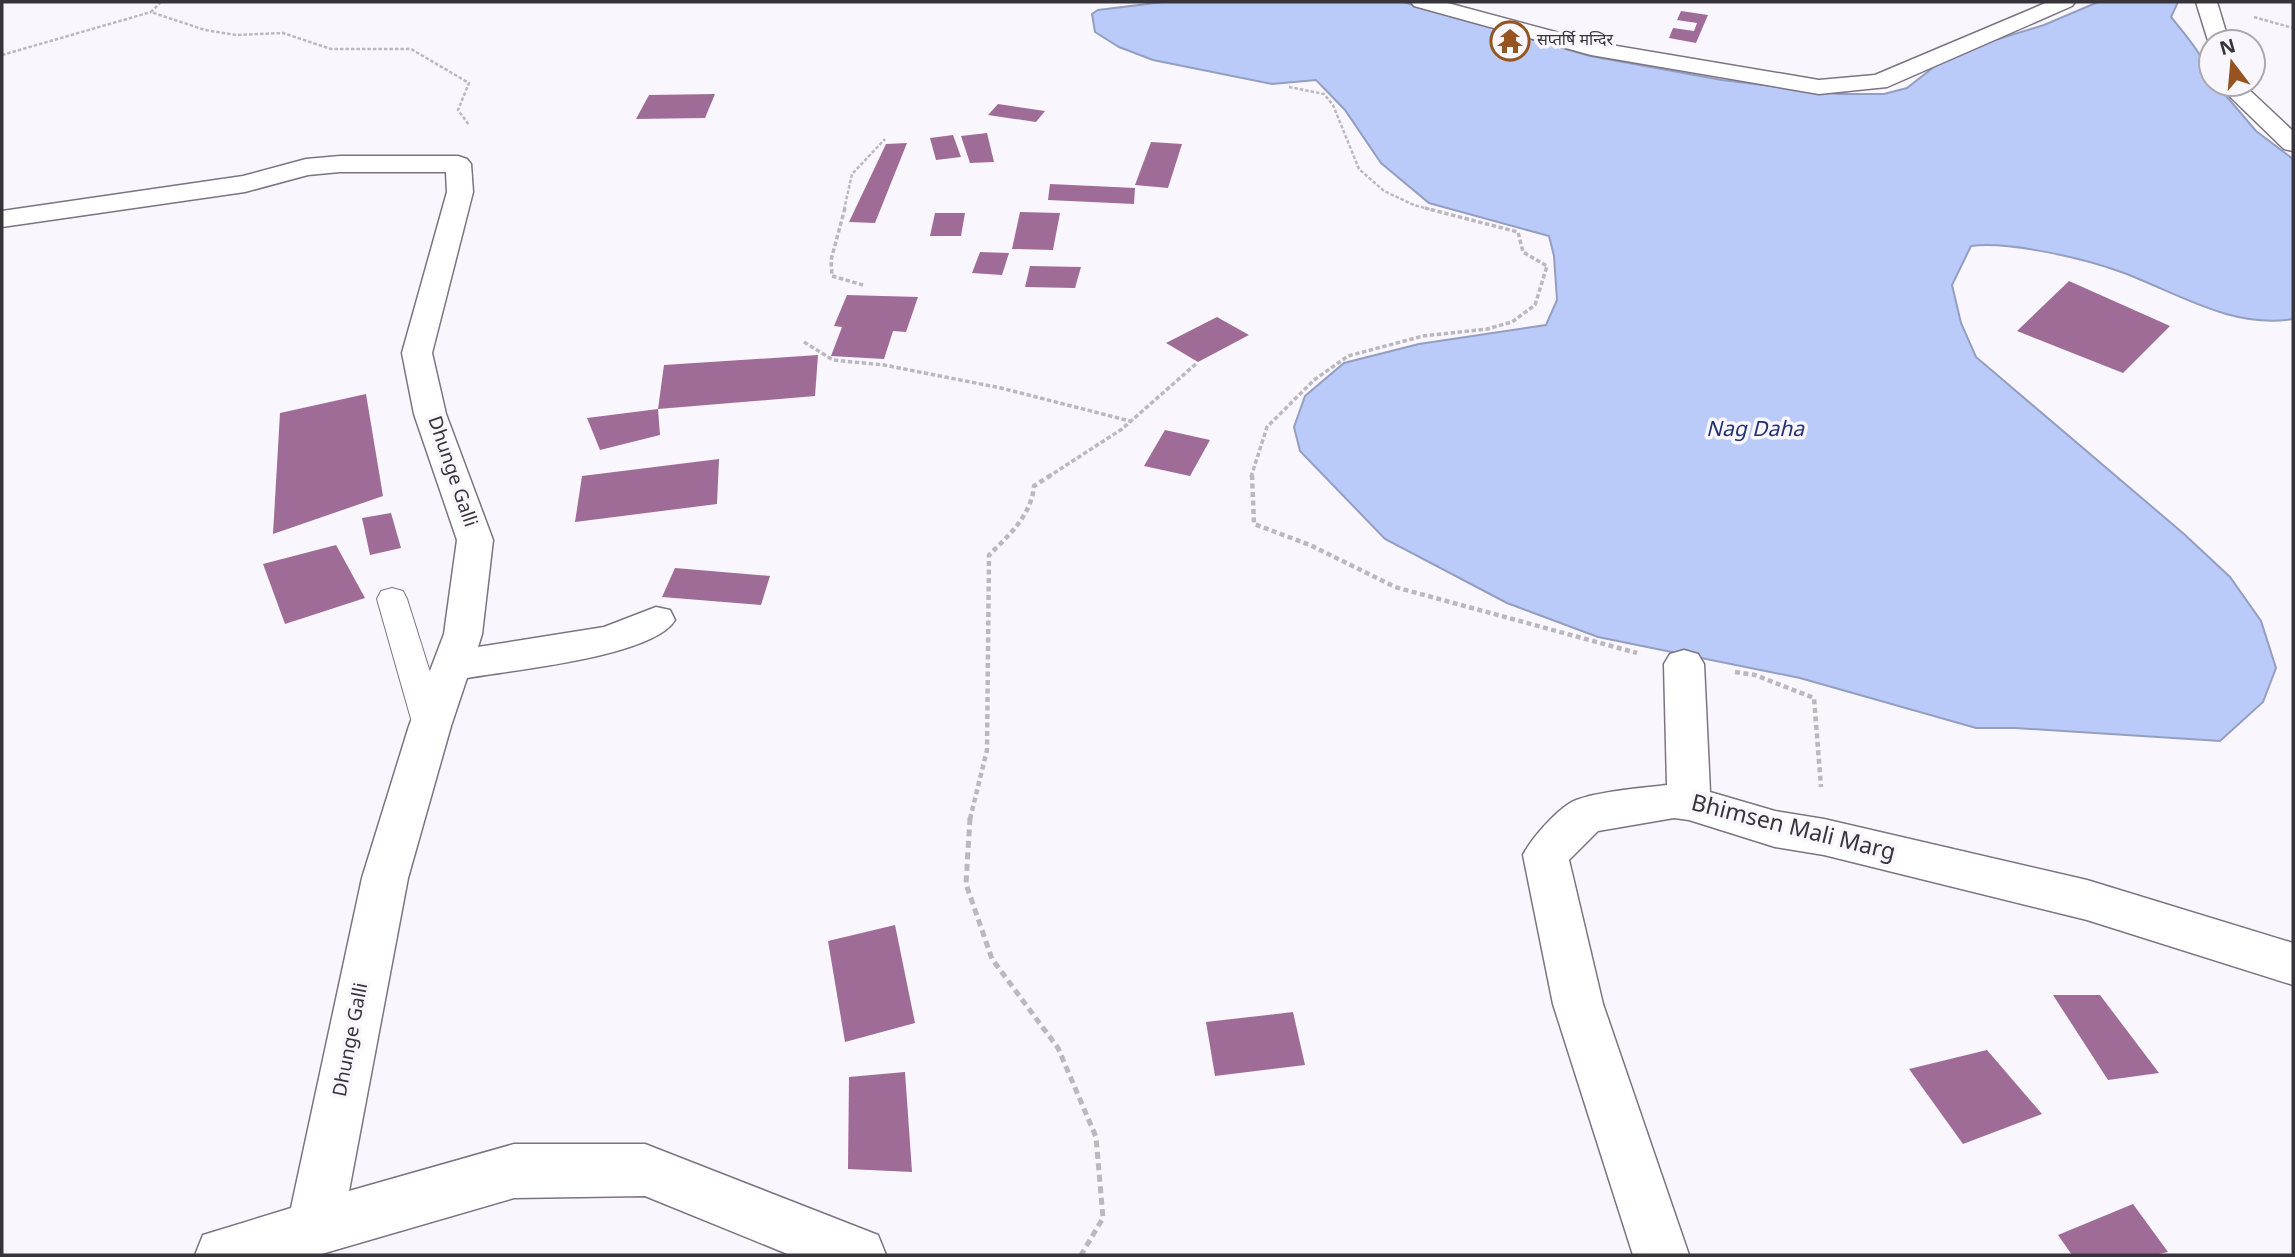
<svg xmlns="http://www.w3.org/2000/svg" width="2295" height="1257" viewBox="0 0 2295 1257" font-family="Georgia,'Noto Sans Devanagari',serif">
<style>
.water{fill:#bacbfa;stroke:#939ec1;stroke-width:2}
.building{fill:#9f6c97}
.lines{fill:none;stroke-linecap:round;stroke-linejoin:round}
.lane-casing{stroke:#7c7383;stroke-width:2}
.street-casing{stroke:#7c7383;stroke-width:3}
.path-far3{stroke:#bcb8bf;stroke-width:2.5;stroke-dasharray:3.5 2;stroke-linecap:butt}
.path-far2{stroke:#bcb8bf;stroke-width:3.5;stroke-dasharray:4.5 2.5;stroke-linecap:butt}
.path-far1{stroke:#bcb8bf;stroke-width:4.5;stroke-dasharray:5 3.5;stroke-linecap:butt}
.path{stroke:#bcb8bf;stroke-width:5;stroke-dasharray:7 4.5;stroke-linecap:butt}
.lane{fill:#fff;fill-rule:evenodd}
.street{fill:#fff;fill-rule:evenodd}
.labels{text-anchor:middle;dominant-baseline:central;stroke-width:7;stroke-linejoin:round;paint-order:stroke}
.far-poi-label{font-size:16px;fill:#38343b;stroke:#faf6fd;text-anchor:start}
.street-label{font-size:19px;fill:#38343b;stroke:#faf6fd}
.water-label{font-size:21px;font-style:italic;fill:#223174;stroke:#faf6fd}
.near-street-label{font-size:23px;fill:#38343b;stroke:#faf6fd}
</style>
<rect width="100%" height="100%" fill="#faf6fd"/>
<path class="water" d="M1163,2H1403L1590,56L1722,80L1838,94H1884L1907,88L1935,66L1966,49L2044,25L2098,2H2178L2171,17C2184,33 2211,64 2211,84H2216L2256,131L2293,159V319C2233,329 2179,294 2124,273C2087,259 2010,241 1971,246L1952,285L1961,323L1976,357L2184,534L2230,577L2261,621L2276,668L2263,702L2220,741L2015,728H1976L1800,678L1598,637L1507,603L1385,539L1300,451L1294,427L1305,396L1344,363L1419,344L1546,325L1557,300L1554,256L1549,236L1429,203L1381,163L1345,110L1316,80L1272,84L1153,60L1119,47L1095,32L1092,14L1098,10Z"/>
<g class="building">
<path d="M1681,11L1708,15L1696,43L1669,38L1673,28L1694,31L1697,23L1677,20Z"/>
<path d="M715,94L705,118L636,119L649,95Z"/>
<path d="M998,104L1045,111L1036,122L988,115Z"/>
<path d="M987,133L994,162L970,163L961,136Z"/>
<path d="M953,135L961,157L936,160L930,138Z"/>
<path d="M1151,142L1182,144L1168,188L1135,185Z"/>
<path d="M907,143L875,223L849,222L886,144Z"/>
<path d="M1050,184L1135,188L1134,204L1048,200Z"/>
<path d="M1020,212L1060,213L1053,250L1012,249Z"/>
<path d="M935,213H965L961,236H930Z"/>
<path d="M980,252L1009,253L1002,275L972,273Z"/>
<path d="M1030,266L1081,267L1075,288L1025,287Z"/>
<path d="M2069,281L2170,326L2123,373L2017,331Z"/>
<path d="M847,295L918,297L906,332L893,331L884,359L831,356L842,327L834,326Z"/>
<path d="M1217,317L1249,335L1198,362L1166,343Z"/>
<path d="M818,355L815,396L658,409L664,365Z"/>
<path d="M366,394L383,496L273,534L280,413Z"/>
<path d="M658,409L660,435L600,450L587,418Z"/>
<path d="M1165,430L1210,440L1190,476L1144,466Z"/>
<path d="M719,459L717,504L575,522L582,476Z"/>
<path d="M391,513L401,548L370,555L362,518Z"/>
<path d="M336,545L365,598L285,624L263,564Z"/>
<path d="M675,568L770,576L761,605L662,597Z"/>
<path d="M895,925L915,1023L845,1042L828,941Z"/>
<path d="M2053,995H2100L2159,1073L2108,1080Z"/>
<path d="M1293,1012L1305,1065L1215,1076L1206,1022Z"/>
<path d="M1987,1050L2042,1114L1963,1144L1909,1069Z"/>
<path d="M905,1072L912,1172L848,1169L849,1077Z"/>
<path d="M2133,1204L2168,1252L2154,1255H2072L2058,1235Z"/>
</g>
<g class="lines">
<g class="lane-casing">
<path id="lane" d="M392,588L403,591L407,599L447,726L442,735L430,739L418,735L413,726L377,599L381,591Z"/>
</g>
<g class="street-casing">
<g id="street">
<path d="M1411,2H1444L1593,42L1819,80L1875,75L2048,2H2075L2072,6L1887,87L1819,94L1591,55L1414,6Z"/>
<path d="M2196,2H2217L2229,42H2211L2210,47Z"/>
<path d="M2217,84H2243L2293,131V151L2284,149Z"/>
<path d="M340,156H458L467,159L471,164L473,192L432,353L446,414L493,540L482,634L478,647L604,627L656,607L670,610L675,620C653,657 512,670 467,678L451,726L408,878L349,1191L514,1144H645L878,1235L886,1255H790L645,1196L514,1198L318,1255H195L203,1235L291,1208L362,878L409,726L444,634L457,540L414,414L402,353L447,192L446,172H340L308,175L245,192L2,227V211L243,176L306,159Z"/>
<path d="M1684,650L1698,654L1704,664L1710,792L1775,811L1824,819L2087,880L2293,943V985L2087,920L1824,855L1775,847L1689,820L1674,818L1598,831L1569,860L1603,1004L1689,1255H1633L1553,1004L1523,855C1531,839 1554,813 1570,803C1588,792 1644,788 1667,785L1664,664L1670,654Z"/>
</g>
</g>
<g class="path-far3">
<path d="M161,2L151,12L205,30L236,35L283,33L331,49H411L469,83L458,110L469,125"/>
<path d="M2254,17L2293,28"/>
<path d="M2,55L151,12"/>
<path d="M1289,87L1324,94L1333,105L1359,169L1384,191L1414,205L1432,210"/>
<path d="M844,210L852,174L885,139"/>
</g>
<g class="path-far2">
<path d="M845,208L831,260L832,276L863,285"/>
<path d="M804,342L833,360L884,365L1001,388L1130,421"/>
<path d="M1048,477L1122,429L1197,363"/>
<path d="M1251,477L1267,427L1314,380L1348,356L1423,336L1487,329L1512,322L1535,305L1547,266L1523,252L1518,232L1425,208"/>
</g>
<g class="path-far1">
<path d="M1252,475L1254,524L1310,545L1395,587L1637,653"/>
<path d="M1735,672L1755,675L1814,698L1821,787"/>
<path d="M970,819L987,750L989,555C1009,535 1031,516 1034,486L1051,475"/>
</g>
<path class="path" d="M970,818L966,884L992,959L1058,1048L1096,1137L1103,1218L1081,1255"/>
<use href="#lane" class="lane"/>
<use href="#street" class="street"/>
</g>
<defs>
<g id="temple-ring" transform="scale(2.0125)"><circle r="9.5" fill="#faf6fd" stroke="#955420" stroke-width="1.5"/><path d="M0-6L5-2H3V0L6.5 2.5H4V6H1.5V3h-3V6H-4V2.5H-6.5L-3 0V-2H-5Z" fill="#955420"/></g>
</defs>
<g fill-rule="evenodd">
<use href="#temple-ring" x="1510" y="41"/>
</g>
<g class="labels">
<g class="far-poi-label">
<text x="1537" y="41">सप्तर्षि मन्दिर</text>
</g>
<g class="street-label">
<text transform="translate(451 472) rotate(71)">Dhunge Galli</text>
<text transform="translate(352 1040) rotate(-79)">Dhunge Galli</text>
</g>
<g class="water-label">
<text x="1755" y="431">Nag Daha</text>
</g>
<g class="near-street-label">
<text transform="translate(1793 829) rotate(14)">Bhimsen Mali Marg</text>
</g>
</g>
<rect width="2295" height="1257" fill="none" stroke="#38343b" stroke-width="7"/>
<g transform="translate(2232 63) rotate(344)"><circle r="33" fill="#faf6fd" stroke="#aca8af" stroke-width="2"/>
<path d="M0-5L12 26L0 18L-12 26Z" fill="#955420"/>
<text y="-10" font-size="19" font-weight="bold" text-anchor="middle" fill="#38343b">N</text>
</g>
</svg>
